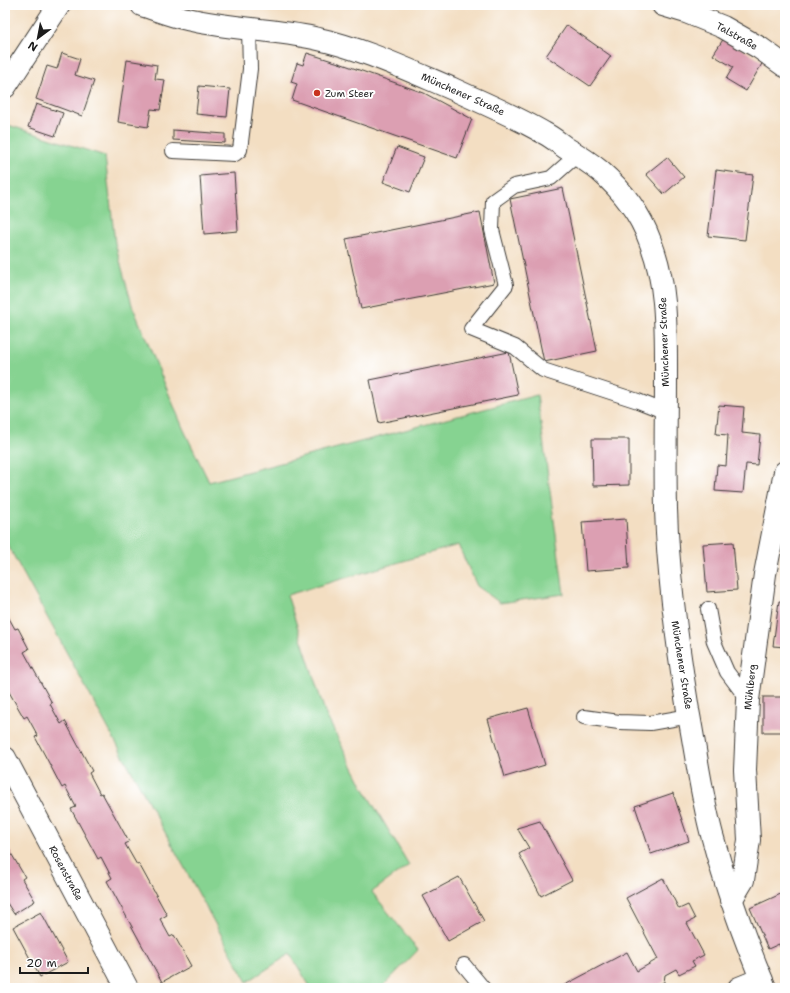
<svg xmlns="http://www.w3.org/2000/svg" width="790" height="993" viewBox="0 0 790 993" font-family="'Shantell Sans',sans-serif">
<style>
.green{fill:#86d391;stroke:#517856}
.building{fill:#dc9fb2}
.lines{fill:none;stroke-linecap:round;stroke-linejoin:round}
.service-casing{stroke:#3c3935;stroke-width:16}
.minor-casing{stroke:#3c3935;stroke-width:24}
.tertiary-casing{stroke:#3c3935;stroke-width:24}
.service{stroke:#fff;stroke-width:14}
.minor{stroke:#fff;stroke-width:22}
.tertiary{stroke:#fff;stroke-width:22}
.poi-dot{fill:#c8321e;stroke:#fff;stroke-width:1.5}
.labels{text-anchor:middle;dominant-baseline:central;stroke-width:4;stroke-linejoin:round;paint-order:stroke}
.street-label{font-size:10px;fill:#1c1c1c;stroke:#fff}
.poi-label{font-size:10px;fill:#1c1c1c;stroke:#fff;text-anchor:start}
</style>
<rect width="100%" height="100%" fill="#fff"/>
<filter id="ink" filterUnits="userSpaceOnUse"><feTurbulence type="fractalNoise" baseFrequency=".025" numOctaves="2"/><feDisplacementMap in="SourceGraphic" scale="8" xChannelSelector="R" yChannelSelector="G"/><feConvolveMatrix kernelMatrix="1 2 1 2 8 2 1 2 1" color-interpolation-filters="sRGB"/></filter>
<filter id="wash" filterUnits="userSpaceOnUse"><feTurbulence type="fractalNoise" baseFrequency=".012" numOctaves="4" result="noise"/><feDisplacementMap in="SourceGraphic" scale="16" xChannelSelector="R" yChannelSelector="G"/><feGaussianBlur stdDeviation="0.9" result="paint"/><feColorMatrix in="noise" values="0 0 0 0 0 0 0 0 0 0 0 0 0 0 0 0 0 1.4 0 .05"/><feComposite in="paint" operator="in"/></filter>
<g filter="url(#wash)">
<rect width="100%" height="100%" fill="#f3dec2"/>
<path class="green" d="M5,124L105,156L115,243L132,305L183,428L209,482L537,395L564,594L500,603L477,586L458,545L287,595L326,715L364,789L409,865L372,892L418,950L381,988H311L290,954L247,982L5,540Z"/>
<g id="blocks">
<g class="building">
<path d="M567,25L611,56L590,86L546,56Z"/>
<path d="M724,38L763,62L746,91L726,79L733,67L713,55Z"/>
<path d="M62,53L80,59L75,75L94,81L82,116L36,99L47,66L57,69Z"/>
<path d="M307,53L342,64L424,93L472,119L457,158L292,100L297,84L291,82L297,63L303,65Z"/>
<path d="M127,60L157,65L155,79L165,80L160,110L151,109L148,127L118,122Z"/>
<path d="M199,86L230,89L227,117L196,114Z"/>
<path d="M36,104L63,113L55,136L28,127Z"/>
<path d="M173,130L225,134V143L173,140Z"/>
<path d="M397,147L424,157L410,192L383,182Z"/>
<path d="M667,157L684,177L664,194L646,174Z"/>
<path d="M716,170L753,175L745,240L708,236Z"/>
<path d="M234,173L238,231L204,234L200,176Z"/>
<path d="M563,188L597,351L544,362L510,199Z"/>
<path d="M480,212L494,283L361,309L346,239Z"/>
<path d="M509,352L518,395L379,423L370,380Z"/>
<path d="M719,405L744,407L742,433L760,435L757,465L746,464L743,493L715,491L717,465L726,466L728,435L716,434Z"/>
<path d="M592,439H629V485L593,486Z"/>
<path d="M626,519L629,568L586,571L582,522Z"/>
<path d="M733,542L737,590L707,592L703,544Z"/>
<path d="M779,601L785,602V647L773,646Z"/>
<path d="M5,611L15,629L18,628L29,649L24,652L52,703L50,704L61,724L65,721L92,771L89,773L100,794L102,793L129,842L125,844L137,865L139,864L167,915L160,919L170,937L174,935L191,966L162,982L107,881L112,878L101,857L98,859L71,809L76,807L65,786L62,788L49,763L35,737L38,736L27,716L24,718L5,685Z"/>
<rect x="763" y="697" width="22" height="35"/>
<path d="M528,708L545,765L505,777L488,719Z"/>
<path d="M673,793L689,841L651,854L635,806Z"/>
<path d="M540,821L572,880L541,896L519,854L529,848L517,828Z"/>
<path d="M5,843L25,877L22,879L35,901L14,914L5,900Z"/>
<path d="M459,877L484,921L448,941L423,896Z"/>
<path d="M663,878L679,909L688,905L695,919L687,923L704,955L692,961L695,966L679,974L676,969L665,975L664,982L652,988H559L627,952L637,971L658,959L626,898Z"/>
<path d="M785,892V958L779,944L768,949L750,908Z"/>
<path d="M41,912L68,962L40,977L13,927Z"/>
</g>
</g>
</g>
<g filter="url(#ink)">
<use href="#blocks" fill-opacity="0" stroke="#3c3935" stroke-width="1"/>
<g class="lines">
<g class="service-casing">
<g id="service">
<path d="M173,151L235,154L240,150L250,69L249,28"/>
<path d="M577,155L551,178L514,186L493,201L492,230L506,285L471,329L515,347L543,370L638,401L666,412"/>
<path d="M708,609L714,642L727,672L748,700"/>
<path d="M584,717L619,722L650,723L690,716"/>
<path d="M464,965L483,988"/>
</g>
</g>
<g class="minor-casing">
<g id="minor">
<path d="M663,5L686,12L723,27L760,48L785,66"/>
<path d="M5,87L59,5"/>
<path d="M5,758L127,988"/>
<path d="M731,900L743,880L749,840L745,770L748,700L765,574L785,472"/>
<path d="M739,988L761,979"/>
</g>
</g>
<g class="tertiary-casing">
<path id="tertiary" d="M142,5C157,10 172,16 187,19C229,29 272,29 314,38C362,48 408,70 453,89C483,103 515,116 544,133C552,137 559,143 566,148C578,155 589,162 600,171C622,190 640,213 650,241C667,283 666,329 666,374C666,419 665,464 666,509C668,576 677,643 688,710C696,752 701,794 712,835C726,888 744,938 765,988"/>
</g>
<use href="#service" class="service"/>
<use href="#minor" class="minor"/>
<use href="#tertiary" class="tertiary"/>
</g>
</g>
<circle class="poi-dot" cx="317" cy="93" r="4"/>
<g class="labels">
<g class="street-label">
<text transform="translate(737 36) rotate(29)">Talstraße</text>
<text transform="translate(463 94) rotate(24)">Münchener Straße</text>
<text transform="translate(664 342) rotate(-92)">Münchener Straße</text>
<text transform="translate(682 665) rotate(81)">Münchener Straße</text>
<text transform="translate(750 687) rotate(-84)">Mühlberg</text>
<text transform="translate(66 873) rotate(62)">Rosenstraße</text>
</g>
<g class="poi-label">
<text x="325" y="93">Zum Steer</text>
</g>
</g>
<rect width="790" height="993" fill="none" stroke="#fff" stroke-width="20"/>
<g transform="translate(38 38) rotate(212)" stroke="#ffffff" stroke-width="3" paint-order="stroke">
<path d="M0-3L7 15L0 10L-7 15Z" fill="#1c1c1c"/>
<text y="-6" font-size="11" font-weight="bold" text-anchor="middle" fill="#1c1c1c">N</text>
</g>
<path d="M20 967v6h68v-6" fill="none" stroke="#1c1c1c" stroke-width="2"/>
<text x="26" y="967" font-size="12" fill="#1c1c1c" stroke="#ffffff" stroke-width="3" paint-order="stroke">20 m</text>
</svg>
